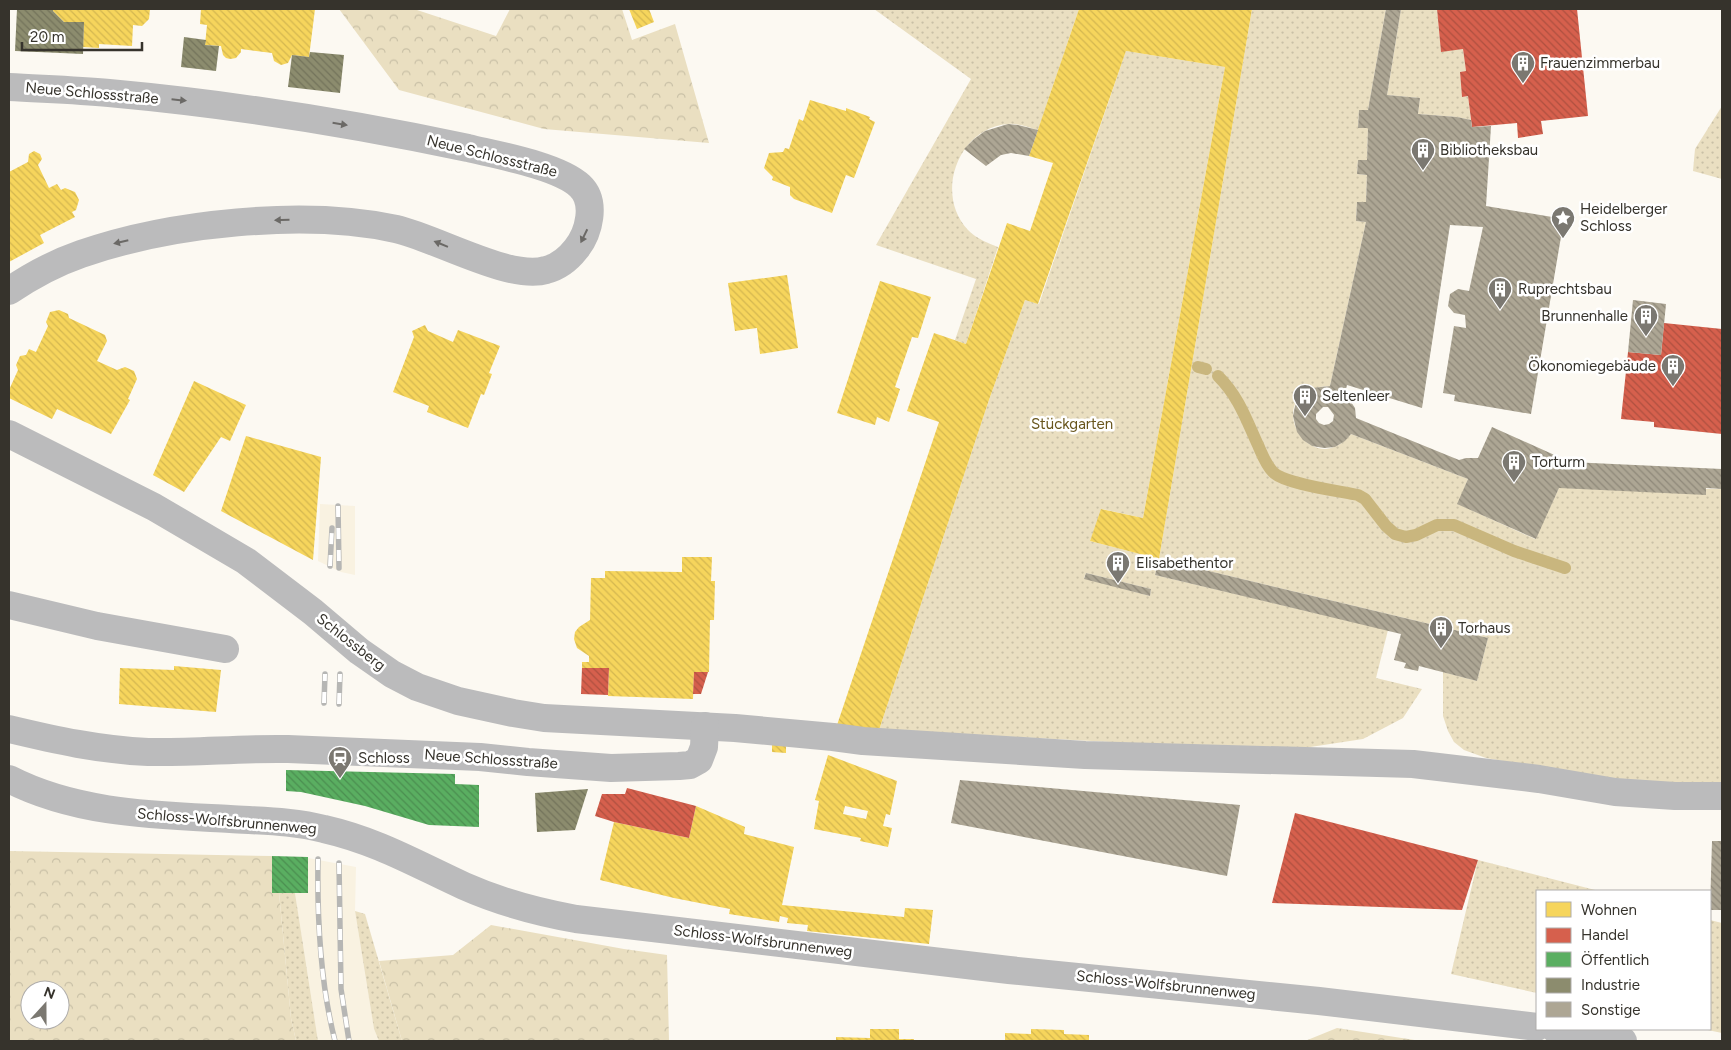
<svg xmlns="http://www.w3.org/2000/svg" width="1731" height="1050" viewBox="0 0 1731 1050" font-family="Figtree,sans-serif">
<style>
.built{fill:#f9f2e1}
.grass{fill:url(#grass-dots);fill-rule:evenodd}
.forest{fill:url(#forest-crowns);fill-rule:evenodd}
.homes{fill:url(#homes-back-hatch);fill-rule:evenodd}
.shops{fill:url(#shops-back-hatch)}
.public{fill:url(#public-back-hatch)}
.industry{fill:url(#industry-back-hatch)}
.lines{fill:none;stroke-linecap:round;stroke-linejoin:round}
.stream{stroke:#c9b67e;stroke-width:12}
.building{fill:url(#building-back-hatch);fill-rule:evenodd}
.minor{stroke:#bbbbbc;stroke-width:28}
.rail-casing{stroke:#b6b6b4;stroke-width:5.5}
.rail{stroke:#fff;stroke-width:4;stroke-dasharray:11;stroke-linecap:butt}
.oneway{fill:#6b6966}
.labels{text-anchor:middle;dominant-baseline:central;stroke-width:5;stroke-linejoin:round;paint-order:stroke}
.poi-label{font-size:15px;fill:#36332c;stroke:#fff;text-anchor:start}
.street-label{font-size:15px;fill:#36332c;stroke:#fff}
.park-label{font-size:15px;fill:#68551c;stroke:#fff}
</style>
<defs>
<pattern id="grass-dots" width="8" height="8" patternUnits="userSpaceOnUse" patternTransform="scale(1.25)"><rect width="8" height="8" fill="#eadfc1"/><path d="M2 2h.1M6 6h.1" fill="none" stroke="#c9c0a6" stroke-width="1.8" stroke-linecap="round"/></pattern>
<pattern id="forest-crowns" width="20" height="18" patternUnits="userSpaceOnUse" patternTransform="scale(1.25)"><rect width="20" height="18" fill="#eadfc1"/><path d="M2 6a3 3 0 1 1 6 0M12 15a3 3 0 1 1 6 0" fill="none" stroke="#c9c0a6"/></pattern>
<pattern id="homes-back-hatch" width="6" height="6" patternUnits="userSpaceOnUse" patternTransform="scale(1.25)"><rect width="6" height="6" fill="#f6d55c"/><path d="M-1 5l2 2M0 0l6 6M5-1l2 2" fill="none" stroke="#d4b750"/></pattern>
<pattern id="shops-back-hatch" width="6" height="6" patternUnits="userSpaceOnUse" patternTransform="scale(1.25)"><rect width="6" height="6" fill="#d6604d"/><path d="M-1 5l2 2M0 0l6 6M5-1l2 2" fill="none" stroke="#ae5040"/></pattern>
<pattern id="public-back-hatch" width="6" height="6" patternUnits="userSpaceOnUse" patternTransform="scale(1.25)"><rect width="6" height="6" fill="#5aae61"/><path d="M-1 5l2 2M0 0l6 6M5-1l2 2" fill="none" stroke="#4b8e50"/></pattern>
<pattern id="industry-back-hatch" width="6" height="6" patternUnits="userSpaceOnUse" patternTransform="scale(1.25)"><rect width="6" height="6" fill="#8c8c6e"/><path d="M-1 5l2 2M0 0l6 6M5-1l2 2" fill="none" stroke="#73735b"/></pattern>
<pattern id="building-back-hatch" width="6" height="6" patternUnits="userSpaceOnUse" patternTransform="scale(1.25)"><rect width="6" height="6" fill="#ada694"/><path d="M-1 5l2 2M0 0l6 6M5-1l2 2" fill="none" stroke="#8e8879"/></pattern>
</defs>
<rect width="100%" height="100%" fill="#fcf9f2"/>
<g class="built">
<path d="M320,504L355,506V575L341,572L318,561Z"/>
<path d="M308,858L356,867L355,911L374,1029L379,1041H318L295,893H300Z"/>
</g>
<g class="grass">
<path d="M874,9H1079L1038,130C1029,127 1018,123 1008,124C958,128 934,194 968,230C977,239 988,243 998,247L966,344L955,340L976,279L876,245L971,79Z"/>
<path d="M1252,9H1386L1368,110H1359L1358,128H1368L1367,160H1358L1357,174L1367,175L1366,202H1357L1356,221L1366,222L1330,386C1256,389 1309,485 1351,434L1468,479L1458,504L1535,539L1559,488L1722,489V785L1687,786L1599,778L1486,758L1464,750L1454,742L1448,731L1443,716V672L1477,681L1488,638L1159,559L1155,575L1388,630L1376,678L1422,689L1403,718L1363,739L1284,751L879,730L990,397L1025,300L1039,304L1126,51L1225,67L1143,518L1102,509L1090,541L1159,559ZM1086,573L1151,589L1150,596L1084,578Z"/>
<path d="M1401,9H1437L1441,51L1463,49L1466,71L1460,72L1462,97L1468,96L1471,120L1457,117L1418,114L1420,98L1387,95Z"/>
<path d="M1722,106V179L1693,171L1695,149Z"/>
<path d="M1478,860L1599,891H1537V993L1451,974Z"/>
<path d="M279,893H295L318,1041H296L291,1018Z"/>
<path d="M355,911L365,914L402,1041H379L374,1029Z"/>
<path d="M1710,920L1722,923V1033L1703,1029H1710Z"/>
</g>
<g class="forest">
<path d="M339,9H414L496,36L510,9H622L632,40L675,24L709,143L544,129L399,90Z"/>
<path d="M9,851L272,856V893H279L291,1018L296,1041H9ZM30,990H60V1020H30Z"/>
<path d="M491,925L624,949L667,955L669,1041H402L379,961L453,955Z"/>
<path d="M1337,1028L1421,1041H1305Z"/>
</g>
<g class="homes">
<path d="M53,9H150L149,19L142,26L133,25L132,46L99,44V48L83,47L84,22H64L53,11Z"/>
<path d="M201,9H315L309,57L292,55L288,63L281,65L274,61L272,53L241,49V52L236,58L230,59L226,58L223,55L221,46L205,45L207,25L200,24Z"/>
<path d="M629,9H649L654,22L637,29Z"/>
<path d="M1079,9H1252L1159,559L1090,541L1101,509L1143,518L1225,67L1126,51L1038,304L1025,300L990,397L879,730L837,725L939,422L907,411L934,333L966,344L1007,223L1030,231L1053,163L1029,156Z"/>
<path d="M810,100L846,111V108L870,117L869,119L875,122L854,178L846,175L832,213L794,199L790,195V187L772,180L773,177L764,168L769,153L783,152L785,148L789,149L799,119L803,121Z"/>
<path d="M34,151L40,154L42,159L38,165L49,188L57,184L61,190L65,188L75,192L79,200L76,210L72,212L75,217L40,235L44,243L9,262V172L28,162L29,154Z"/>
<path d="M787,275L798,348L760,354L757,328L735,331L728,283Z"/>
<path d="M880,281L931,297L918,338L912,337L895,387L900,389L889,422L877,417L875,425L837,413Z"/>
<path d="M59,310L68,314L69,318L105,335L107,341L97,361L117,370L125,367L134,371L137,379L128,399L130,400L111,434L57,409L52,419L9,398V390L18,370L16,365L20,356L26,355L29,349L36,352L48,326L46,322L50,312Z"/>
<path d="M425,325L428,331L453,342L458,330L500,346L489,373L492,374L484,395L481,394L468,428L427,412L429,406L393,392L414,337L412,331Z"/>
<path d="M194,381L246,405L230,441L221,437L184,492L153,475Z"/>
<path d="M246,436L321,457L313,560L221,511Z"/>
<path d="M682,557H712L711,581H715L714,620H710L709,672H694L693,699L608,696L609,668H582V662H589V656L577,648L574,639L575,632L579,627L590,620L591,578H605V571L682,572Z"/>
<path d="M174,666L221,670L216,712L119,704L120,668L174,670Z"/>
<path d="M772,744H786V753L772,752Z"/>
<path d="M828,755L897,781L890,815L886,814L883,826L892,828L888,847L860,841L861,838L814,829L819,801L815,800ZM845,806L868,811L866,819L843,814Z"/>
<path d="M696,806L745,827L744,834L794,847L782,905L904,917L905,908L933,910L929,944L807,931L808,925L787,923L788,918L780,916L779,922L729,914L730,909L674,898L600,880L614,822L689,838Z"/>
<path d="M870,1029H899V1039H914V1041H836V1037L870,1038Z"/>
<path d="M1031,1029L1064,1030V1034L1089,1035V1041H1005V1033L1031,1034Z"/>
</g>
<g class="shops">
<path d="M1437,9H1577L1588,116L1541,121L1543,134L1518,138L1517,123L1472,127L1468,96L1462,97L1460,72L1466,71L1463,49L1441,52Z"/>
<path d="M1664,323L1722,329V434L1654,427V422L1621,419L1628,352L1661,355Z"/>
<path d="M582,668H609L608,695L581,694Z"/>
<path d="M694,672H708L701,694H693Z"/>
<path d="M627,788L696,806L689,838L614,822L595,816L602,794H625Z"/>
<path d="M1295,813L1478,860L1462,910L1272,903Z"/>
</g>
<g class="public">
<path d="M286,770L455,774V784L479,785V827L429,825L365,806L301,792L286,791Z"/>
<path d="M272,856L308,857V893H272Z"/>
</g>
<g class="industry">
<path d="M17,9H53V11L64,22H84L83,54L15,51Z"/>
<path d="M184,37L206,40L205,45L219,46L216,71L181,67Z"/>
<path d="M310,52L344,55L340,93L288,87L292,55L309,57Z"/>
<path d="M588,789L575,830L537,832L535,793Z"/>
</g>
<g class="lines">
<g class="stream">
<path d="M1198,367L1206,369"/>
<path d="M1218,376C1239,397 1246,419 1258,445C1262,454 1266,465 1273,472C1284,484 1340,491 1358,495L1365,499L1386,526L1395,534L1406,537L1416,535L1437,525H1454L1514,551L1565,568"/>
</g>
</g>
<g class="building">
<path d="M1386,9H1401L1387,95L1420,98L1418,114L1457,117L1471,120L1472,127L1491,126L1486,206L1564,219L1531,414L1454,401L1455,395L1443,393L1454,326L1466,328L1465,315L1454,313L1448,306L1450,294L1458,289L1469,291L1483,227L1450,225L1422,408L1347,385L1345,393L1355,408L1356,418L1459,460L1466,458H1478L1492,427L1570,462L1722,469V489L1706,488V495L1559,488L1536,539L1457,504L1468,479L1351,434L1345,441L1335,447L1324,448L1312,446L1303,440L1297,432L1293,416L1295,406L1298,400L1312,388L1330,386L1366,222L1356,221L1357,202H1366L1367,175L1357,174L1358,160H1367L1368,128H1358L1359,110H1368ZM1323,407H1328L1334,415L1333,421L1329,424L1324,425L1319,423L1316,419V414Z"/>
<path d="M1008,124L1018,125L1038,130L1029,156L1011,153L1001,155L986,166L964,149L974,139L985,131Z"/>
<path d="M1633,300L1666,304L1661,355L1628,352Z"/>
<path d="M1159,559L1488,638L1477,681L1419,666L1418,671L1404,668L1406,663L1394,660L1401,634L1155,575Z"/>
<path d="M1086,573L1151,589L1150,596L1084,579Z"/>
<path d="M960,780L1240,805L1227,876L951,823Z"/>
<path d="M1712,841H1722V910H1710Z"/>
</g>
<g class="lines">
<g class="minor">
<path d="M9,87C42,89 76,90 109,93C229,104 350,123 468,148C497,155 559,166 580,186C597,202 589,233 576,249C569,258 558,267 546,270C510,281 436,238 396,229C304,209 170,223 81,254C55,263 31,276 9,291"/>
<path d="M9,434L154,507L246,561L313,612L359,651L392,674L417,687L458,701L513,713L544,718L735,728L833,737L863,741L1085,755L1413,764L1539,779L1615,792L1675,796H1722"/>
<path d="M9,605L97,626L225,649"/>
<path d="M9,729C55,740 100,750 148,752C195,753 241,748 288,749L480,757L528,762L611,768L679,766L690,765L699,760L704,747L705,726"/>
<path d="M9,779C77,814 156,815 230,819C262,821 294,821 324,829C377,841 416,864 464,886C500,902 537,912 576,919L1009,970L1319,1001L1537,1027"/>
<path d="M1555,1029L1623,1041"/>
</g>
<g class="rail-casing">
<g id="rail">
<path d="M338,506L339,568"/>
<path d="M330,566L332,528"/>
<path d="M324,703L325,674"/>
<path d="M339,704L340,674"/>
<path d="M318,859C317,920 320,982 335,1041"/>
<path d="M339,863L341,989L349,1041"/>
</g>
</g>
<use href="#rail" class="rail"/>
</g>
<defs><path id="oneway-solid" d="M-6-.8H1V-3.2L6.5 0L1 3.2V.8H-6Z" transform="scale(1.25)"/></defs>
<g class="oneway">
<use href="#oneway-solid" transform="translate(179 100) rotate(6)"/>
<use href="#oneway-solid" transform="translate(340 124) rotate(9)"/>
<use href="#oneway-solid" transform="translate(282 220) rotate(178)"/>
<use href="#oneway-solid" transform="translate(584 236) rotate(116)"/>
<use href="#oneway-solid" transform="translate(121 242) rotate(167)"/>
<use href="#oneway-solid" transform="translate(441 244) rotate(-158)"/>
</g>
<defs>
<g id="building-pin" transform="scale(1.25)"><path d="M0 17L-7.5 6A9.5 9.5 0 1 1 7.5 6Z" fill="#7b7871" stroke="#fff"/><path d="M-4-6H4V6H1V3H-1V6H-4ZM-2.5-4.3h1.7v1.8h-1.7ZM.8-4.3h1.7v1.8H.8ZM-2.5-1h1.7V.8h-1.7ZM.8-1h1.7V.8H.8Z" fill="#fff"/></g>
<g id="sight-pin" transform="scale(1.25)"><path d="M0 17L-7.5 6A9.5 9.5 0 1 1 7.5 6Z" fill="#7b7871" stroke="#fff"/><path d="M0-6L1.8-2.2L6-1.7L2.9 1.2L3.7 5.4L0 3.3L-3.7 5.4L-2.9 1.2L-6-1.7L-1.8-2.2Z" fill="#fff"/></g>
<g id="station-pin" transform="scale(1.25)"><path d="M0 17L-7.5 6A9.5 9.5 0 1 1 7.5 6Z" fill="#7b7871" stroke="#fff"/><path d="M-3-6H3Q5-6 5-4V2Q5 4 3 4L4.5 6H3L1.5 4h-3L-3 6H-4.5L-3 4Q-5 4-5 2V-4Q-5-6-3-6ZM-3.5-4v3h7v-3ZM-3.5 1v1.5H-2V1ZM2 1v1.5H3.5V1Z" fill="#fff"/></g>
</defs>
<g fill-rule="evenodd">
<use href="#building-pin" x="1523" y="63"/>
<use href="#building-pin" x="1423" y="150"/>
<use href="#sight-pin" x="1563" y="218"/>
<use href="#building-pin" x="1500" y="289"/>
<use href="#building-pin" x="1646" y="316"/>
<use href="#building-pin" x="1673" y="366"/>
<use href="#building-pin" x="1305" y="396"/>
<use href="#building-pin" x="1514" y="462"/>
<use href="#building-pin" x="1118" y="563"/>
<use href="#building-pin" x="1441" y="628"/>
<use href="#station-pin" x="340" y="758"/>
</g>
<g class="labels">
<g class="poi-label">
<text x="1540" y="63">Frauenzimmerbau</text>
<text x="1440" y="150">Bibliotheksbau</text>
<text x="1580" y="209">Heidelberger<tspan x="1580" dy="17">Schloss</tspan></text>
<text x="1518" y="289">Ruprechtsbau</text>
<text x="1628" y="316" text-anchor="end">Brunnenhalle</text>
<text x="1656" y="366" text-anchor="end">Ökonomiegebäude</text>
<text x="1322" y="396">Seltenleer</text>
<text x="1532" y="462">Torturm</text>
<text x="1136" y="563">Elisabethentor</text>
<text x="1458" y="628">Torhaus</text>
<text x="358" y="758">Schloss</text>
</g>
<g class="street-label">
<text transform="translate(92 93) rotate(5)">Neue Schlossstraße</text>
<text transform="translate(492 156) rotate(14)">Neue Schlossstraße</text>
<text transform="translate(351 642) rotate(38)">Schlossberg</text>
<text transform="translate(491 759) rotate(4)">Neue Schlossstraße</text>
<text transform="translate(227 821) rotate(5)">Schloss-Wolfsbrunnenweg</text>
<text transform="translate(763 941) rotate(7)">Schloss-Wolfsbrunnenweg</text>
<text transform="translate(1166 985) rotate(6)">Schloss-Wolfsbrunnenweg</text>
</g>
<g class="park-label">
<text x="1072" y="424">Stückgarten</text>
</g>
</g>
<rect width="1731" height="1050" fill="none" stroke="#36332c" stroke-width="20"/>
<rect x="1536" y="890" width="175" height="140" fill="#ffffff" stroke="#afadab"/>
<rect x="1546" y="902" width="25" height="15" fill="#f6d55c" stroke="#afadab"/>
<text x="1581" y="915" font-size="15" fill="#36332c">Wohnen</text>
<rect x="1546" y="928" width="25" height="15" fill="#d6604d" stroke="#afadab"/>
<text x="1581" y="940" font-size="15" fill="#36332c">Handel</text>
<rect x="1546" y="952" width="25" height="15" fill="#5aae61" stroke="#afadab"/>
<text x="1581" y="965" font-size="15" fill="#36332c">Öffentlich</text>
<rect x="1546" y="978" width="25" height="15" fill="#8c8c6e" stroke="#afadab"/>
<text x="1581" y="990" font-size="15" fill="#36332c">Industrie</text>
<rect x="1546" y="1002" width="25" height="15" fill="#ada694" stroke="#afadab"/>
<text x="1581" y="1015" font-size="15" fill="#36332c">Sonstige</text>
<g transform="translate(45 1005) rotate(21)"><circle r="24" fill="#ffffff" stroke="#afadab"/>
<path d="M0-4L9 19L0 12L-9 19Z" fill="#7b7871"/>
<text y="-8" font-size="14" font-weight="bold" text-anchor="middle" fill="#36332c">N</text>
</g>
<path d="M22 42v8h120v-8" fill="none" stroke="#36332c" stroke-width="2.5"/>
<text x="30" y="42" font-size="15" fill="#36332c" stroke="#ffffff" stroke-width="4" paint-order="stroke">20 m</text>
</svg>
